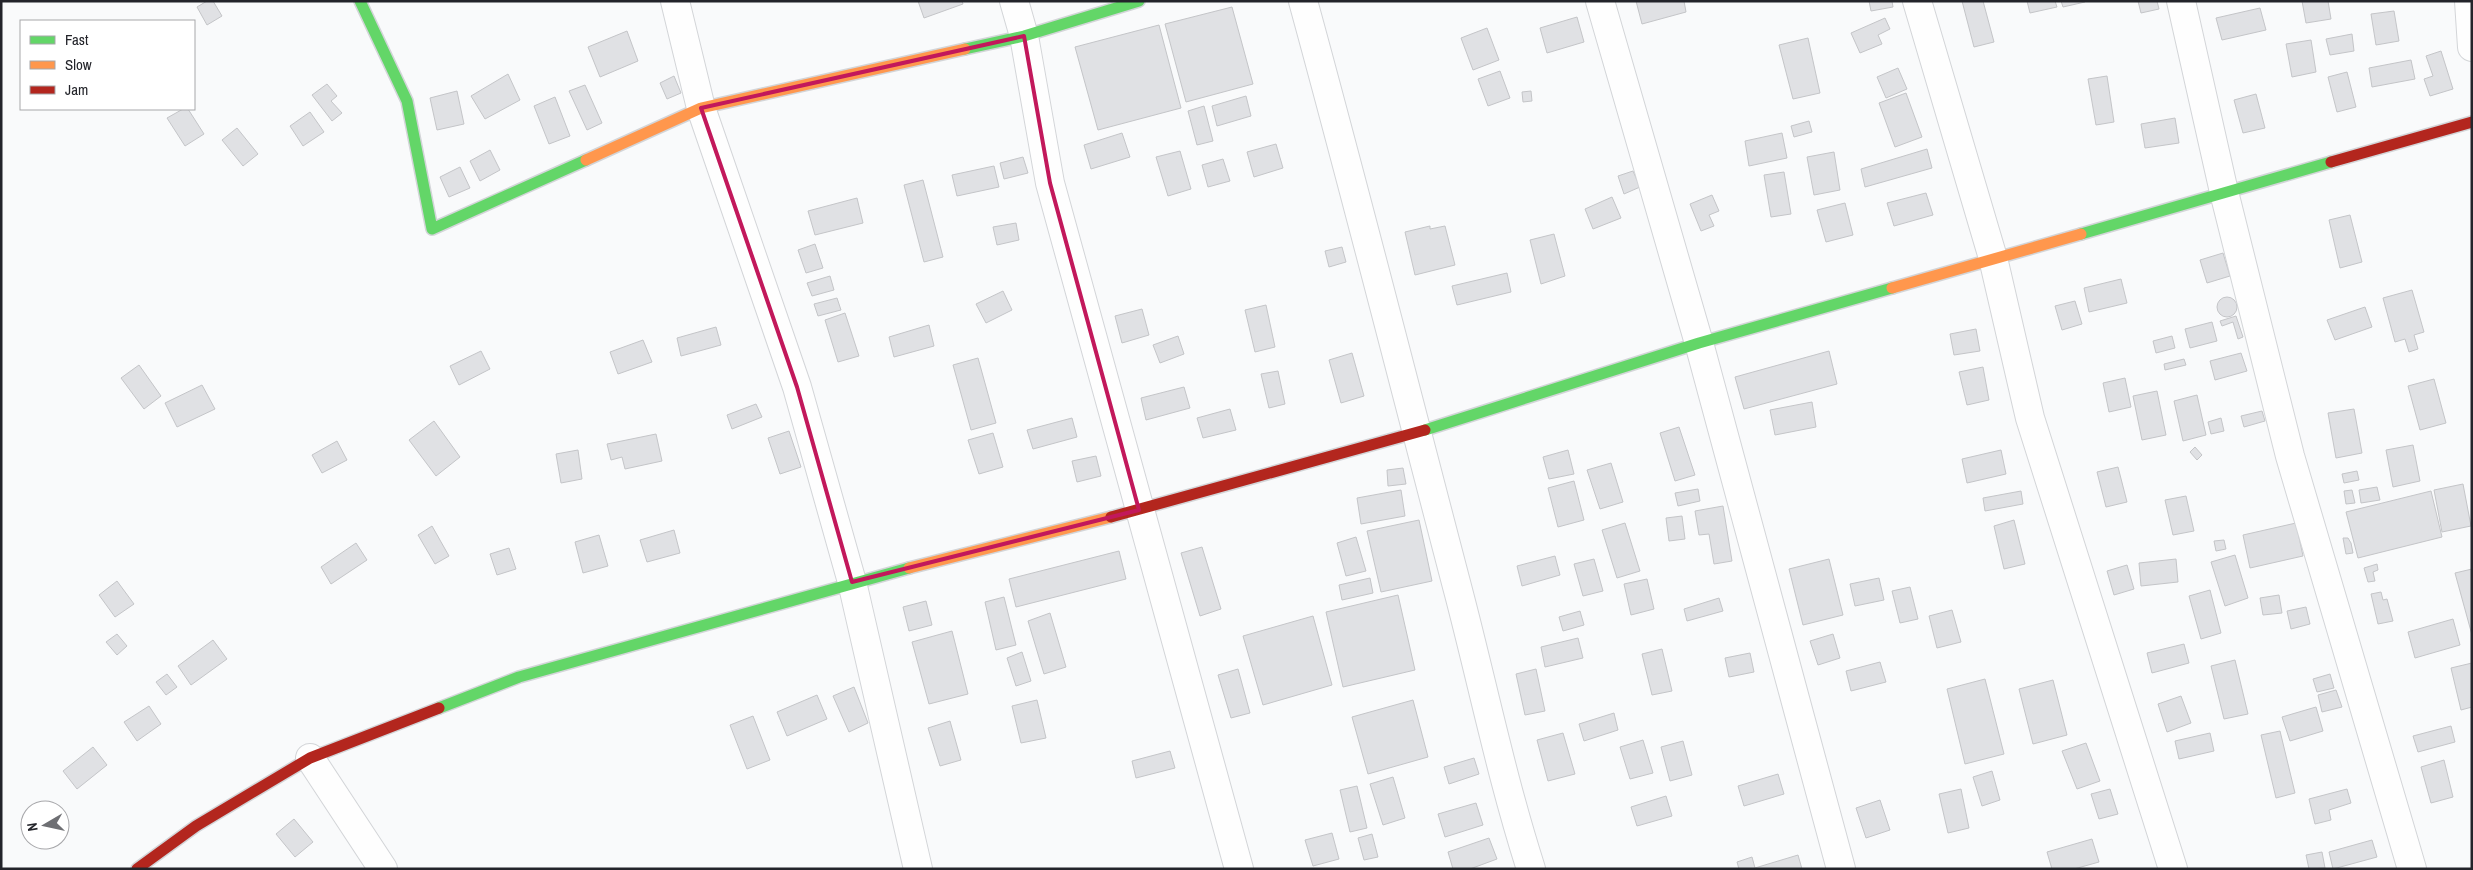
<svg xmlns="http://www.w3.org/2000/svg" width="2473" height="870" viewBox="0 0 2473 870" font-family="'Archivo Narrow',sans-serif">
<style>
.building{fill:#e0e1e4;stroke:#c4c5c8}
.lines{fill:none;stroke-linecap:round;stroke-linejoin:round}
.street-casing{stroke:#d3d5d8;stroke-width:30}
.fast-casing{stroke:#d3d5d8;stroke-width:14}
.slow-casing{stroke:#d3d5d8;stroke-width:14}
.jam-casing{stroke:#d3d5d8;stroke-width:14}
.street{stroke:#fefefe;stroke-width:28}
.fast{stroke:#63d668;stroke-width:11}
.slow{stroke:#ff974d;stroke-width:11}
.jam{stroke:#b3261e;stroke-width:11}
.marked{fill:none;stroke:#c2185b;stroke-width:4;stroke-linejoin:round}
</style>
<rect width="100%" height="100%" fill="#f9fafb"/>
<g class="building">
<path d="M207,1H213L222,16L207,25L197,7Z"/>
<path d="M918,1H962L963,4L924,18Z"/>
<path d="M1636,1H1684L1686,12L1642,24Z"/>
<path d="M1869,1H1892L1893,7L1871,11Z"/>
<path d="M1962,1H1983L1994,42L1974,47Z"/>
<path d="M2027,1H2055L2057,7L2030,13Z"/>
<path d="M2061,1H2085V2L2063,7Z"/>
<path d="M2138,1H2157L2159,9L2141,13Z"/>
<path d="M2302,1H2328L2331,19L2306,23Z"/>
<path d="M1232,7L1253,84L1186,102L1165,24Z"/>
<path d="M2260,8L2266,30L2222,40L2216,18Z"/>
<path d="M2394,11L2399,41L2376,45L2371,14Z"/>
<path d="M1577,17L1584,42L1547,53L1540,28Z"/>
<path d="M1885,18L1890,29L1878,35L1882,44L1860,53L1851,33Z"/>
<path d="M1159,25L1181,108L1098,130L1075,47Z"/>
<path d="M1487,28L1499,60L1473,70L1461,38Z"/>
<path d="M627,31L638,61L600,77L588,47Z"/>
<path d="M2352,34L2354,51L2330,55L2326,39Z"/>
<path d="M1808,38L1820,93L1793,99L1779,45Z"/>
<path d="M2311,40L2316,72L2292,77L2286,44Z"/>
<path d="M2441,51L2453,89L2430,96L2424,79L2433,76L2426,56Z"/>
<path d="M2411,60L2415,79L2372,87L2369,68Z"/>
<path d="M1898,68L1907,89L1886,98L1877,77Z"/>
<path d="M1500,71L1510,98L1488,106L1478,79Z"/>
<path d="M2347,72L2356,107L2337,112L2328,77Z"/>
<path d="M508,74L520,100L485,119L471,96Z"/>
<path d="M674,76L681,93L667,99L660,83Z"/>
<path d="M2107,76L2114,122L2096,125L2088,79Z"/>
<path d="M327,84L337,96L331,101L342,113L332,121L312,95Z"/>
<path d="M585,85L602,123L587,130L569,91Z"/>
<path d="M457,91L464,124L437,130L430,98Z"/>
<path d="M1531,91L1532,101L1523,102L1522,92Z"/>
<path d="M1906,93L1922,137L1895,147L1879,103Z"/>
<path d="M2256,94L2265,128L2243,133L2234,100Z"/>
<path d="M1246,96L1251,116L1217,126L1212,106Z"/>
<path d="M555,97L570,136L549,144L534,106Z"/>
<path d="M1204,106L1213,141L1197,145L1188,111Z"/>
<path d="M183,109H188L204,134L185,146L167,118Z"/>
<path d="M310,112L324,132L303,146L290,126Z"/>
<path d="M2175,118L2179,143L2145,148L2141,124Z"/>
<path d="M1809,121L1812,132L1794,137L1791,126Z"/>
<path d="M237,128L258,154L243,166L222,140Z"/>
<path d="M1122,133L1130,157L1091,169L1084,145Z"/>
<path d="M1782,133L1787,158L1749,166L1745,141Z"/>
<path d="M1276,144L1283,168L1254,177L1247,152Z"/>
<path d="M1927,149L1932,168L1865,187L1861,169Z"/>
<path d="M490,150L500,170L480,181L470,161Z"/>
<path d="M1180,151L1191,189L1168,196L1156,157Z"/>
<path d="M1834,152L1840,190L1814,195L1807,157Z"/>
<path d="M1023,157L1028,173L1004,179L1000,163Z"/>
<path d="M1223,159L1230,181L1208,187L1202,165Z"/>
<path d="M994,166L999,187L957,196L952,175Z"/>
<path d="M460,167L470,188L449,197L440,177Z"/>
<path d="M1633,171L1640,187L1624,194L1618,176Z"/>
<path d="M1784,172L1791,214L1771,217L1764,175Z"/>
<path d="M923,180L943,257L924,262L904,185Z"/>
<path d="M1926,193L1933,215L1894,226L1887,203Z"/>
<path d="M1712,195L1719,211L1709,215L1714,226L1701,231L1690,204Z"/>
<path d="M1612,197L1621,218L1593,229L1585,209Z"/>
<path d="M857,198L863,223L815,235L808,211Z"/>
<path d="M1845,203L1853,235L1826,242L1817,210Z"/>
<path d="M2350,215L2362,262L2340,268L2329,220Z"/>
<path d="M1016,223L1019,240L997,245L993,227Z"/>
<path d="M1430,226V229L1445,226L1455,265L1415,275L1405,232Z"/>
<path d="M1554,234L1565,276L1541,284L1530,240Z"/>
<path d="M815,244L823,268L806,273L798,250Z"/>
<path d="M1342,247L1346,262L1329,267L1325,251Z"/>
<path d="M2223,253L2230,276L2207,283L2200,260Z"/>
<path d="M1507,273L1511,292L1457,305L1452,286Z"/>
<path d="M830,276L834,290L812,296L807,283Z"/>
<path d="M2121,279L2127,303L2089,312L2084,288Z"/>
<path d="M2412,290L2424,332L2414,335L2418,349L2409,352L2405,339L2395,342L2383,298Z"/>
<path d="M1003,291L1012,310L986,323L976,304Z"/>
<circle cx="2227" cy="307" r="10"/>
<path d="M837,298L841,310L818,316L814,304Z"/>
<path d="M2075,301L2082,324L2062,330L2055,306Z"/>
<path d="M1266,305L1275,347L1255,352L1245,310Z"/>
<path d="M2365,307L2372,327L2335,340L2327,320Z"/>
<path d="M1142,309L1149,335L1122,343L1115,316Z"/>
<path d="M845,313L859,356L838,362L825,320Z"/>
<path d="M2236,316L2243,337L2238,339L2233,322L2222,326L2220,321Z"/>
<path d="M2212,322L2217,341L2190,348L2185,329Z"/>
<path d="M929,325L934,346L894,357L889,337Z"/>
<path d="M716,327L721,345L681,356L677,338Z"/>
<path d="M1976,329L1980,351L1954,355L1950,334Z"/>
<path d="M1178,336L1184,354L1160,363L1153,345Z"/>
<path d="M2172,336L2175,348L2156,353L2153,341Z"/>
<path d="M643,340L652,362L618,374L610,352Z"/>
<path d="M481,351L490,369L459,385L450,366Z"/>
<path d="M1829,351L1837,384L1744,409L1735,377Z"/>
<path d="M1352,353L1364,396L1341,403L1329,360Z"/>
<path d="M2241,353L2247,371L2215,380L2210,361Z"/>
<path d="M978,358L996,423L971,430L953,365Z"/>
<path d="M2184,359L2186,365L2165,370L2164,364Z"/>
<path d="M139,365L161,396L144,409L121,378Z"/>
<path d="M1983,367L1989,400L1967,405L1959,372Z"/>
<path d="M1278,371L1285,404L1269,408L1261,374Z"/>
<path d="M2125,378L2131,407L2109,412L2103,383Z"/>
<path d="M2434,379L2446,423L2420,430L2408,386Z"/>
<path d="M202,385L215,409L177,427L165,403Z"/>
<path d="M1184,387L1190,408L1146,420L1141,398Z"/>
<path d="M2157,391L2166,435L2142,440L2133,396Z"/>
<path d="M2197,395L2206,435L2183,441L2174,401Z"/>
<path d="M1812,402L1816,427L1775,435L1770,410Z"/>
<path d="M756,404L762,417L732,429L727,415Z"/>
<path d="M1230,409L1236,430L1203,438L1197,418Z"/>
<path d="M2354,409L2362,453L2336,458L2328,413Z"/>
<path d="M2262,411L2265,421L2244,427L2241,416Z"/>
<path d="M1072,418L1077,437L1033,449L1027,430Z"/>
<path d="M2221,418L2224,431L2211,434L2208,422Z"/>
<path d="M434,421L460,457L436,476L409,440Z"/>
<path d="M1679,427L1695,475L1675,481L1660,433Z"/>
<path d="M789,431L801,467L780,474L768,438Z"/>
<path d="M993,433L1003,467L979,474L968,440Z"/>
<path d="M656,434L662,461L625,469L622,457L611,460L607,444Z"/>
<path d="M337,441L347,460L322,473L312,455Z"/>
<path d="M2413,445L2420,481L2393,487L2386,450Z"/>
<path d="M2195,447L2202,455L2197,460L2190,452Z"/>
<path d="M578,450L582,479L561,483L556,454Z"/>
<path d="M1568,450L1574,474L1549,479L1543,457Z"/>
<path d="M2001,450L2006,474L1967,483L1962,459Z"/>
<path d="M1096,456L1101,476L1077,482L1072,461Z"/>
<path d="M1611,463L1623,502L1600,509L1587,470Z"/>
<path d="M2118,467L2127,502L2106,507L2097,472Z"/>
<path d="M1403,468L1406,484L1388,486L1387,470Z"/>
<path d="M2357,471L2359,480L2344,483L2342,474Z"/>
<path d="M1574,481L1584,520L1558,527L1548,488Z"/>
<path d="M2463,484L2471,526L2442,532L2434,490Z"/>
<path d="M2377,487L2380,500L2361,503L2359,490Z"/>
<path d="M1698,489L1700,501L1678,506L1675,493Z"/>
<path d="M1401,490L1405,516L1361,524L1357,498Z"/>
<path d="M2352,490L2355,503L2346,504L2344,491Z"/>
<path d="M2021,491L2023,504L1985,511L1983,498Z"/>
<path d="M2431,491L2442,537L2358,558L2346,512Z"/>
<path d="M2186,496L2194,531L2173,535L2165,500Z"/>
<path d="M1723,506L1732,561L1714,564L1709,534L1699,535L1695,511Z"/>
<path d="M1682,516L1685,539L1669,541L1666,518Z"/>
<path d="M1419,520L1432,581L1381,592L1367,531Z"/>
<path d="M2014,520L2025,564L2004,569L1994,526Z"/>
<path d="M1625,523L1640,571L1617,578L1602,530Z"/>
<path d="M2296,523L2303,556L2250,568L2243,535Z"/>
<path d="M432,526L449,556L435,564L418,535Z"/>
<path d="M674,530L680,553L647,562L640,540Z"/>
<path d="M599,535L608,566L583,573L575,542Z"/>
<path d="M1356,537L1366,571L1346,576L1337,543Z"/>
<path d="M2343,538H2348L2351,543L2353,553L2346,554Z"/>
<path d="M2224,540L2226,549L2216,551L2214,541Z"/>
<path d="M356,543L367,560L331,584L321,567Z"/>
<path d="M1202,547L1221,609L1200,616L1181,553Z"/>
<path d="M509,548L516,569L497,575L490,554Z"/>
<path d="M1119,551L1126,579L1016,607L1009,579Z"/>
<path d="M2235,555L2248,598L2225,606L2211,562Z"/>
<path d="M1555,556L1560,575L1522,586L1517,566Z"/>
<path d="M1594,559L1603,591L1583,596L1574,564Z"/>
<path d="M1829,559L1843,615L1803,625L1789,569Z"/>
<path d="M2176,559L2178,582L2141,586L2139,563Z"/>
<path d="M2377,564L2378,570L2373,572L2375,581L2368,582L2364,568Z"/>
<path d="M2127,565L2134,589L2114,595L2107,571Z"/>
<path d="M2472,569V635L2455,573Z"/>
<path d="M1370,578L1373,593L1342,600L1339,585Z"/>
<path d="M1879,578L1884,600L1855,606L1850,584Z"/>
<path d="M1647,579L1654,609L1631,615L1624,584Z"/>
<path d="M117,581L134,604L115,617L99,595Z"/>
<path d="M1910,587L1918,619L1900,623L1892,591Z"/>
<path d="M2210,590L2221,633L2201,639L2189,596Z"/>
<path d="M2381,592L2383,600L2387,599L2393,621L2378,624L2371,594Z"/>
<path d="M1398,595L1415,670L1343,687L1326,612Z"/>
<path d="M2279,595L2282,613L2263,615L2260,598Z"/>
<path d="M1004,597L1016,645L996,650L985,602Z"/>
<path d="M1719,598L1723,611L1687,621L1684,609Z"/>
<path d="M926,601L932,625L909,631L903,607Z"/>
<path d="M2306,607L2310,624L2291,629L2287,611Z"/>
<path d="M1952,610L1961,642L1937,648L1929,616Z"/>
<path d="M1580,611L1584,625L1563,631L1559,617Z"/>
<path d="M1050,613L1066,667L1044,674L1028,621Z"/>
<path d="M1313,616L1332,685L1263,705L1243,636Z"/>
<path d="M2453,619L2460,645L2415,658L2408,632Z"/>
<path d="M952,631L968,694L929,704L912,642Z"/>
<path d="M117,634L127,646L117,655L106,642Z"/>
<path d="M1833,634L1840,658L1818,665L1810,641Z"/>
<path d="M1578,638L1583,658L1545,667L1541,647Z"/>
<path d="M213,640L227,659L191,685L178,666Z"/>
<path d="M2184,644L2189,663L2152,673L2147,653Z"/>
<path d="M1662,649L1672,691L1652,695L1642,654Z"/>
<path d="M1022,652L1031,681L1016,686L1007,658Z"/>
<path d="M1750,653L1754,672L1729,677L1725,658Z"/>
<path d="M2235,660L2248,714L2224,719L2211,666Z"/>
<path d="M1880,662L1886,682L1851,691L1846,671Z"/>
<path d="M2472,663V707L2461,710L2451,668Z"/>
<path d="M1238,669L1250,713L1231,718L1218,675Z"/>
<path d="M1536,669L1545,711L1525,715L1516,674Z"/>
<path d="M167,674L177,687L166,695L156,682Z"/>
<path d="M2330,674L2334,688L2317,692L2313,679Z"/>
<path d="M1985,679L2004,754L1965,764L1947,689Z"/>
<path d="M2053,680L2067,735L2033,744L2019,689Z"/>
<path d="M854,687L868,723L849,732L833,696Z"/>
<path d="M2336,690L2342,707L2322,712L2318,695Z"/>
<path d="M817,695L827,719L787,736L777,712Z"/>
<path d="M2181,696L2191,723L2167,732L2158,704Z"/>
<path d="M1037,700L1046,738L1021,743L1012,706Z"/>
<path d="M1413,700L1428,757L1368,774L1352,717Z"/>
<path d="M149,706L161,724L137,741L124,722Z"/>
<path d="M2316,707L2323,731L2290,741L2282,717Z"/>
<path d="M1614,713L1618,730L1584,741L1579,724Z"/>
<path d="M753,716L770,760L747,769L730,725Z"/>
<path d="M950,721L961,760L940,766L928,728Z"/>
<path d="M2451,726L2455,742L2418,752L2413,736Z"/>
<path d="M2280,731L2295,793L2276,798L2261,735Z"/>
<path d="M1563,733L1575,774L1548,781L1537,740Z"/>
<path d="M2210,733L2214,751L2179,759L2175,741Z"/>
<path d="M1643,740L1653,773L1630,779L1620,747Z"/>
<path d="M1683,741L1692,775L1670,781L1661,747Z"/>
<path d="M2086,743L2100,781L2077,789L2062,751Z"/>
<path d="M93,747L107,765L77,789L63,771Z"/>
<path d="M1170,751L1175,768L1136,778L1132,761Z"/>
<path d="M1474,758L1479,774L1449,784L1444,767Z"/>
<path d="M2444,760L2453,797L2431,803L2421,767Z"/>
<path d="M1992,771L2000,800L1982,806L1973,777Z"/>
<path d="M1778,774L1784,794L1744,806L1738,786Z"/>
<path d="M1393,777L1405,818L1383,825L1370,784Z"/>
<path d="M1357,786L1367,828L1350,832L1340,790Z"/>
<path d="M1961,789L1969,828L1948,833L1939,794Z"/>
<path d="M2110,789L2118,814L2099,819L2091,794Z"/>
<path d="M2347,789L2351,803L2329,810L2331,820L2315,824L2309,799Z"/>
<path d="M1666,796L1672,816L1637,826L1631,807Z"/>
<path d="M1880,800L1890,830L1866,838L1856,808Z"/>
<path d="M1476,803L1483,825L1445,837L1438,814Z"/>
<path d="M294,819L313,842L295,857L276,834Z"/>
<path d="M1332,833L1339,859L1313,866L1305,840Z"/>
<path d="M1372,834L1378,857L1364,860L1358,838Z"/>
<path d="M1489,838L1497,859L1470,869H1453L1448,852Z"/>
<path d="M2092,839L2099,862L2074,869H2052L2047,852Z"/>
<path d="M2372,840L2377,857L2333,869L2329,852Z"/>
<path d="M2322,852L2325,868L2309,869L2306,855Z"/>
<path d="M1798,855L1802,869H1739L1737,862L1752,857L1755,868Z"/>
</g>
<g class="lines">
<g class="street-casing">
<g id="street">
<path d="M675,1L701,108L797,387L852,582L918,869"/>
<path d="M1014,1L1024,36L1050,183L1239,869"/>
<path d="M1303,1C1357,198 1407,396 1459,594C1483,686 1502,779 1531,869"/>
<path d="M1600,1L1699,343L1841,869"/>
<path d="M1917,1L1993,258L2030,418L2173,869"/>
<path d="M2181,1L2224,192L2290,456L2412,869"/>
<path d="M2469,1L2472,47"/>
<path d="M310,758L383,869"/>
</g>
</g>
<g class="fast-casing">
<g id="fast">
<path d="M360,1L407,101L432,229L586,160"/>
<path d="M965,49L1024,36L1139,1"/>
<path d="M2081,234L2331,162"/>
<path d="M1425,430L1699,343L1892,288"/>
<path d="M439,708L519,677L909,568"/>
</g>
</g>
<g class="slow-casing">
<g id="slow">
<path d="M586,160L701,108L965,49"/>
<path d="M1892,288L2081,234"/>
<path d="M909,568L1111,517"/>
</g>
</g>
<g class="jam-casing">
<g id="jam">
<path d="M2331,162L2472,122"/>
<path d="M1111,517L1425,430"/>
<path d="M137,869L196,826L310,758L439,708"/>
</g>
</g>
<use href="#street" class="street"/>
<use href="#fast" class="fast"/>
<use href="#slow" class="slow"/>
<use href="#jam" class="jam"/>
</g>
<path class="marked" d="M1024,36L1050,183L1139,510L852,582L797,387L701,108Z"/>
<rect width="2473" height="870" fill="none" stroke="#23242a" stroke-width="5"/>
<rect x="20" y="20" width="175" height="90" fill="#ffffff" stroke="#a7a7aa"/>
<rect x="30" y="36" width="25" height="8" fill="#63d668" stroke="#a7a7aa"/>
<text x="65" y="45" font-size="15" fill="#23242a">Fast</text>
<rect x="30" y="61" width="25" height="8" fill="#ff974d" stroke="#a7a7aa"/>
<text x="65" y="70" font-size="15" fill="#23242a">Slow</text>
<rect x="30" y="86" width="25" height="8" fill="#b3261e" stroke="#a7a7aa"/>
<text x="65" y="95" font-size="15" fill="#23242a">Jam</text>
<g transform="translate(45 825) rotate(261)"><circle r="24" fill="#ffffff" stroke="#a7a7aa"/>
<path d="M0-4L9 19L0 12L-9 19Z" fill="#6e6f73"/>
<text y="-8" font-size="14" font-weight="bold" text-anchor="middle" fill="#23242a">N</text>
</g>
</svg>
